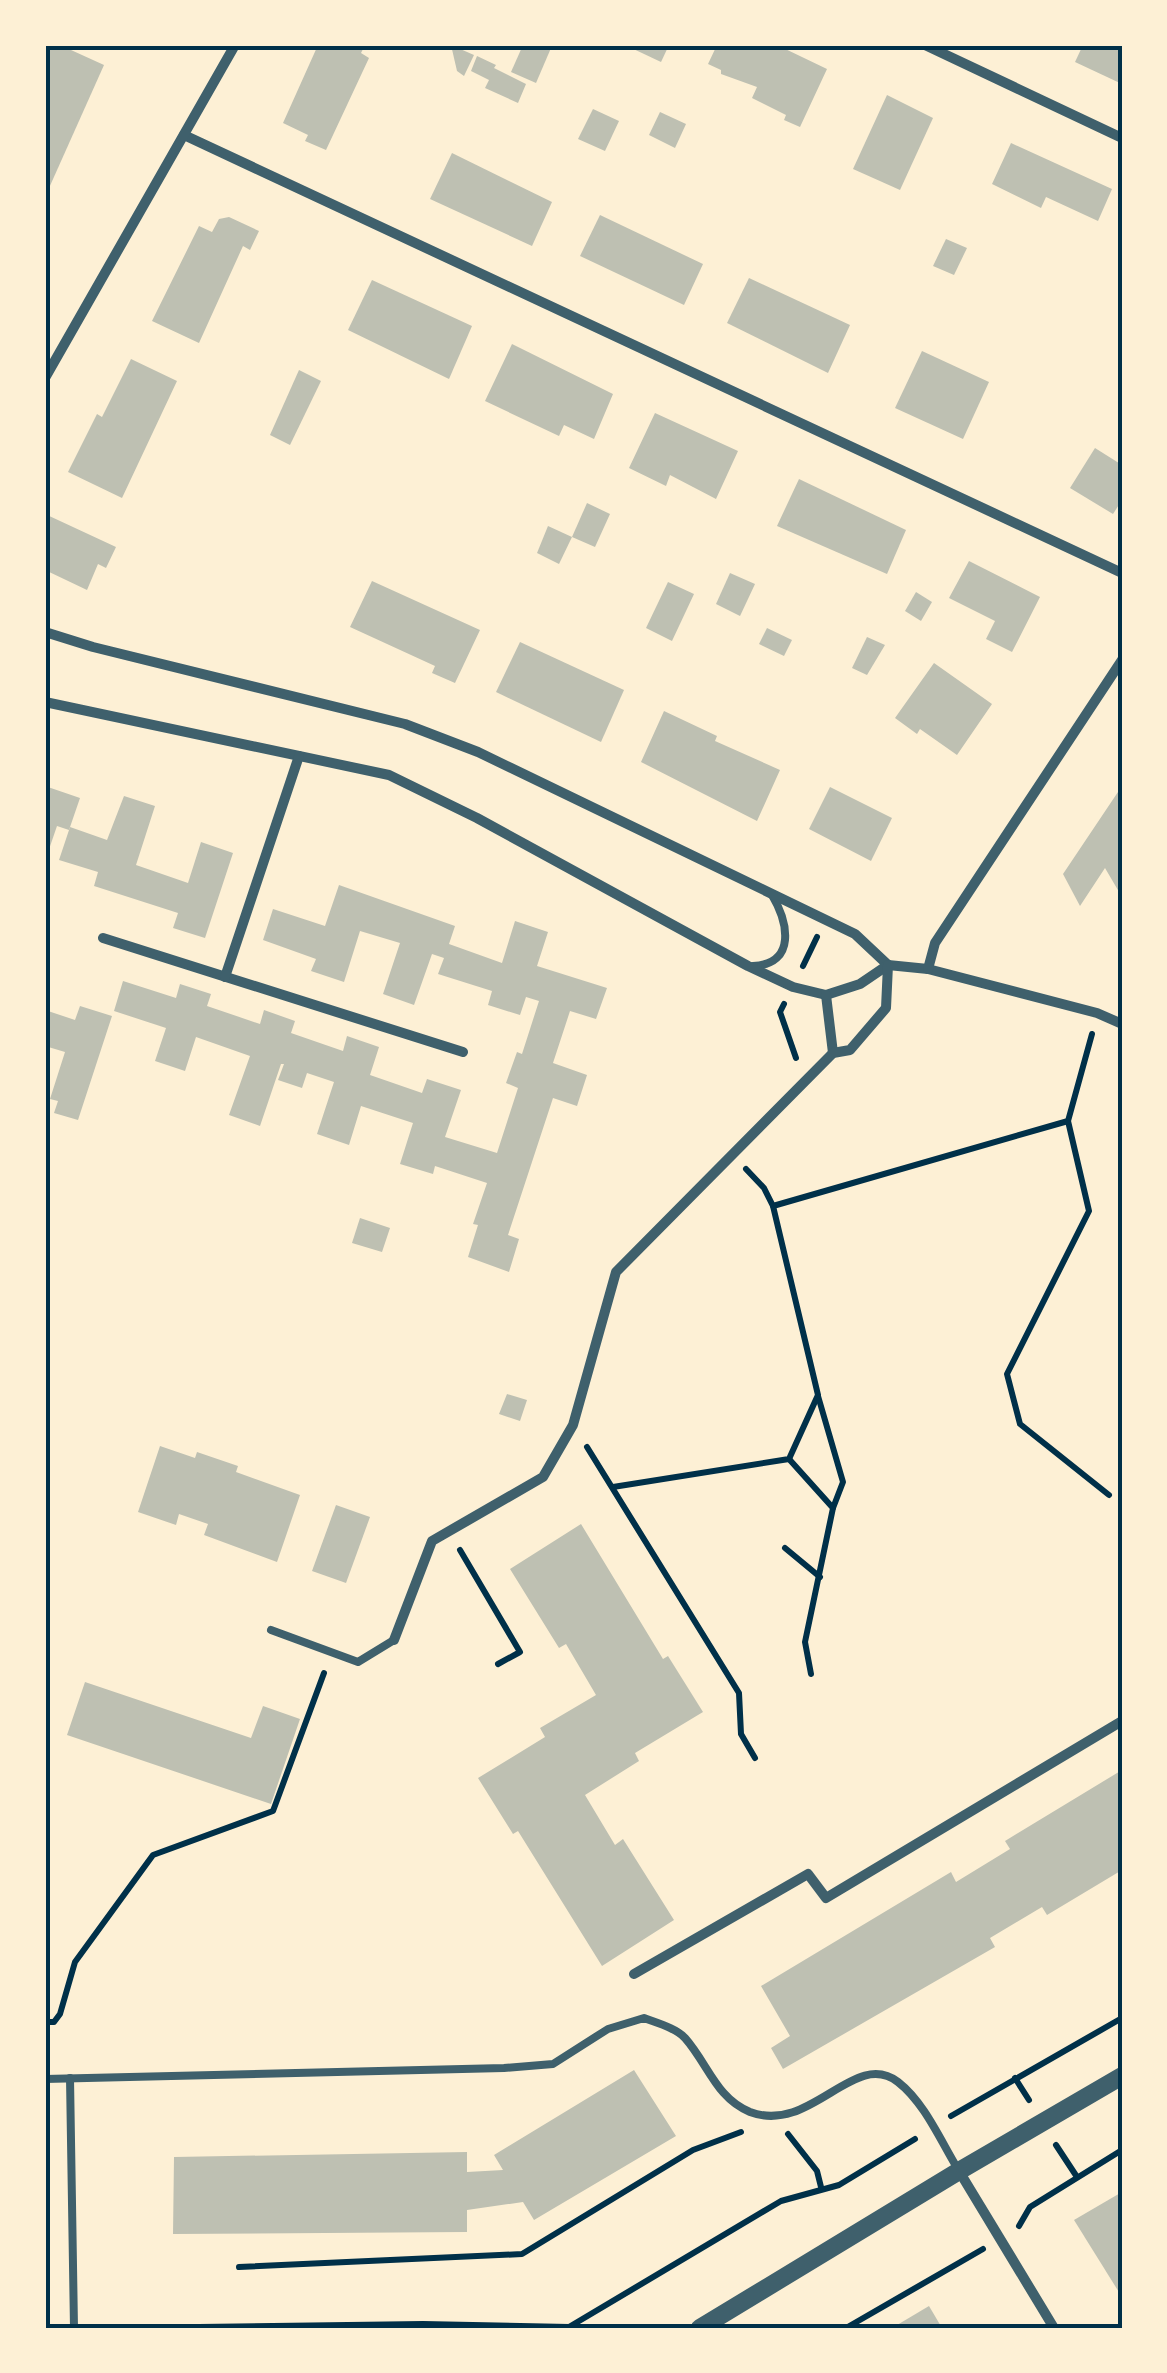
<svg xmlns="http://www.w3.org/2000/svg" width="1167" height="2373" viewBox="0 0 1167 2373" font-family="'Playfair Display',serif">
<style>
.building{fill:#bec0b2}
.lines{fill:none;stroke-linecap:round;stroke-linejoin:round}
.path{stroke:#003049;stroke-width:6}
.service{stroke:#3f606c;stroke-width:8}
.minor{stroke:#3f606c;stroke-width:10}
.tertiary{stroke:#3f606c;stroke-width:18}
.neatline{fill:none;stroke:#003049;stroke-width:4}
</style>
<rect width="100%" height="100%" fill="#fdf0d5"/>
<g class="building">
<path d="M45,45H60L104,65L45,197Z"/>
<path d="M318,45H365L361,53L369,58L326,150L305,141L308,135L283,123Z"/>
<path d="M451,45L474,55L464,76L457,71Z"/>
<path d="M523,45L551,48L536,83L511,72Z"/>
<path d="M625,45H669L661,62Z"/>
<path d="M717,45H777L827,69L800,127L784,120L786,115L752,98L757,87L721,74V70L708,64Z"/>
<path d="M1083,45H1122V84L1075,62Z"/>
<path d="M477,56L496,65L494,68L526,84L518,103L485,88L489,80L471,71Z"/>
<path d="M887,95L933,118L900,190L853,169Z"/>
<path d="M593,109L619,121L605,151L578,139Z"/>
<path d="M660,112L686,124L675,148L649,135Z"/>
<path d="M1011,143L1112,189L1098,221L1046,197L1041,208L992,184Z"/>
<path d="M452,153L552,202L532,246L430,199Z"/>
<path d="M600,215L703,264L684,305L580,256Z"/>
<path d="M229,217L259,231L250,250L243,246L199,343L152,321L199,226L212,232L219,219Z"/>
<path d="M946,239L967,248L954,275L933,266Z"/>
<path d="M749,278L850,325L828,373L727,323Z"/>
<path d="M372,280L472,326L449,379L348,330Z"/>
<path d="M512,344L613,394L594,439L564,425L559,436L485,401Z"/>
<path d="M922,351L989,382L963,439L895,408Z"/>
<path d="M131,359L177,381L122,498L68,472L97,414L102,417Z"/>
<path d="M299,370L321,381L290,445L270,435Z"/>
<path d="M655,413L738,451L716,499L670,475L666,486L629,468Z"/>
<path d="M1095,448L1122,465V500L1113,514L1070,488Z"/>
<path d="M799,479L906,530L887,574L777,526Z"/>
<path d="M587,503L610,514L595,547L572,537Z"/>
<path d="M45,514L116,547L106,568L98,564L87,590L45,570Z"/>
<path d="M548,526L572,537L559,564L537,553Z"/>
<path d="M969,561L1040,597L1012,652L986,639L995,621L949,598Z"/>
<path d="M730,573L755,584L740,616L716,604Z"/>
<path d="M372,581L480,630L455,683L432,673L435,666L350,627Z"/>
<path d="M668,582L694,594L672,641L646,628Z"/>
<path d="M916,592L932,602L921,621L905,611Z"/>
<path d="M767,628L792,640L784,656L759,644Z"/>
<path d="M867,637L885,645L867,675L852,668Z"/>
<path d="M520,642L624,690L601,742L496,692Z"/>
<path d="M934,663L992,704L957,755L920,729L917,734L895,718Z"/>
<path d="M664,711L717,736L715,741L780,770L757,821L641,762Z"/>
<path d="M45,786L80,798L69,830L57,826L46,858Z"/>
<path d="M1122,786V897L1105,868L1080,906L1063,874Z"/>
<path d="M830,787L892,818L871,861L809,829Z"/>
<path d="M124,796L155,806L136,865L188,883L201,842L233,853L205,938L173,928L178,913L94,886L98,872L59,860L70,827L107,840Z"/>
<path d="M339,885L455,926L449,944L502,963L515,921L548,932L537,966L607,988L596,1019L570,1011L553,1063L587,1075L577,1106L553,1098L508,1235L519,1239L509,1272L468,1257L478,1225L473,1224L487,1183L435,1166L433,1174L400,1164L413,1123L361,1106L349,1145L317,1134L334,1082L307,1073L302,1088L278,1080L284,1064H281L260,1126L229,1115L250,1056L196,1037L185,1071L155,1061L166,1028L114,1011L123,981L176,998L180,984L211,994L207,1006L260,1024L264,1010L295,1021L291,1033L343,1051L347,1036L379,1047L370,1075L422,1093L427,1079L461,1090L445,1137L497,1153L518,1088L506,1083L517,1052L522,1054L539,1001L526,997L520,1015L488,1005L492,991L438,974L444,958L432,954L414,1005L383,994L400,943L360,931L344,982L311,971L316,959L263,940L273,909L325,926Z"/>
<path d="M80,1006L112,1016L78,1120L54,1113L58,1101L50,1099L65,1052L45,1046V1010L75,1020Z"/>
<path d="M360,1218L390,1228L382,1252L352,1243Z"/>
<path d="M507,1394L527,1400L520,1421L499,1414Z"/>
<path d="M160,1446L195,1458L197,1452L238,1466L236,1472L300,1495L277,1562L204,1535L208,1524L179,1514L176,1525L138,1512Z"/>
<path d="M336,1505L370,1517L346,1583L312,1571Z"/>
<path d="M581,1524L663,1659L668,1656L703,1712L635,1753L639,1761L585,1795L615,1845L623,1839L674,1920L602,1966L518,1831L513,1834L478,1778L545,1737L540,1728L596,1695L566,1644L559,1648L510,1569Z"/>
<path d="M85,1682L251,1738L263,1706L300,1719L271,1804L67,1735Z"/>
<path d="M1122,1770V1870L1047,1915L1042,1907L990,1938L995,1947L783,2069L771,2048L790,2036L761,1986L951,1872L956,1882L1010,1849L1005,1841Z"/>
<path d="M634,2070L676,2136L534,2220L523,2202L467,2210V2232L173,2234L174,2157L467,2152V2172L503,2170L494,2155Z"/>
<path d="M1122,2192V2297L1074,2220Z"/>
<path d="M929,2306L942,2328H892Z"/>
</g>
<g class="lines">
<g class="path">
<path d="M803,966L817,937"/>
<path d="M784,1004L780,1012L796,1058"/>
<path d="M1068,1121L1089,1211L1007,1374L1020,1424L1109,1495"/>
<path d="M773,1206L1068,1121L1092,1034"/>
<path d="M818,1396L843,1482L833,1508"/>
<path d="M587,1447L739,1693L741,1734L755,1758"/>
<path d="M789,1459L833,1508L805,1642L811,1674"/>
<path d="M613,1487L789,1459L818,1395L773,1206L764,1188L746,1169"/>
<path d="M785,1548L820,1577"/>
<path d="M460,1550L520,1652L498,1664"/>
<path d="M45,2022H54L60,2014L75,1962L153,1855L273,1811L324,1673"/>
<path d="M1015,2078L1029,2100"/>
<path d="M951,2116L1122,2018"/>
<path d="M788,2134L817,2171L821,2187"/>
<path d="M1056,2145L1077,2177"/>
<path d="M1019,2226L1030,2207L1122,2150"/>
<path d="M239,2267L522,2254L693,2150L741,2132"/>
<path d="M122,2328L423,2324L569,2327L781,2201L839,2185L915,2139"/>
<path d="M846,2328L983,2249"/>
</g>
<g class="service">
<path d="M753,966C797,964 788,922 772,895"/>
<path d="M271,1630L358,1662L394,1640"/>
<path d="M70,2078L74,2328"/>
<path d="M45,2079L504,2068L553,2064L608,2029L644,2018C657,2023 676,2028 685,2038C708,2064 716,2098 750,2112C811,2135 854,2048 898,2082C925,2103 941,2142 959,2171"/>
</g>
<g class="minor">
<path d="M925,45L1122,138"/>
<path d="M184,135L1122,573"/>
<path d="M45,378L235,45"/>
<path d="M45,632L93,647L405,724L478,752L855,934L888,965"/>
<path d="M45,702L389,775L477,818L748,966L793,987L826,995L860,984L888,965L928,969L1097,1013L1122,1024"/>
<path d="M103,938L463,1052"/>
<path d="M928,969L935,943L1122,660"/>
<path d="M225,977L299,756"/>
<path d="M826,995L833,1053"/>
<path d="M394,1640L432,1541L543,1477L573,1425L616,1272L833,1053L850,1050L886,1008L888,965"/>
<path d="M634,1974L808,1874L826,1898L1122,1721"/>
<path d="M959,2171L1054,2328"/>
</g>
<path class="tertiary" d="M700,2328L959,2171L1122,2076"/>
</g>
<rect width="1167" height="2373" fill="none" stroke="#fdf0d5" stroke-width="95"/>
<rect x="48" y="48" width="1072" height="2278" class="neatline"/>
</svg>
